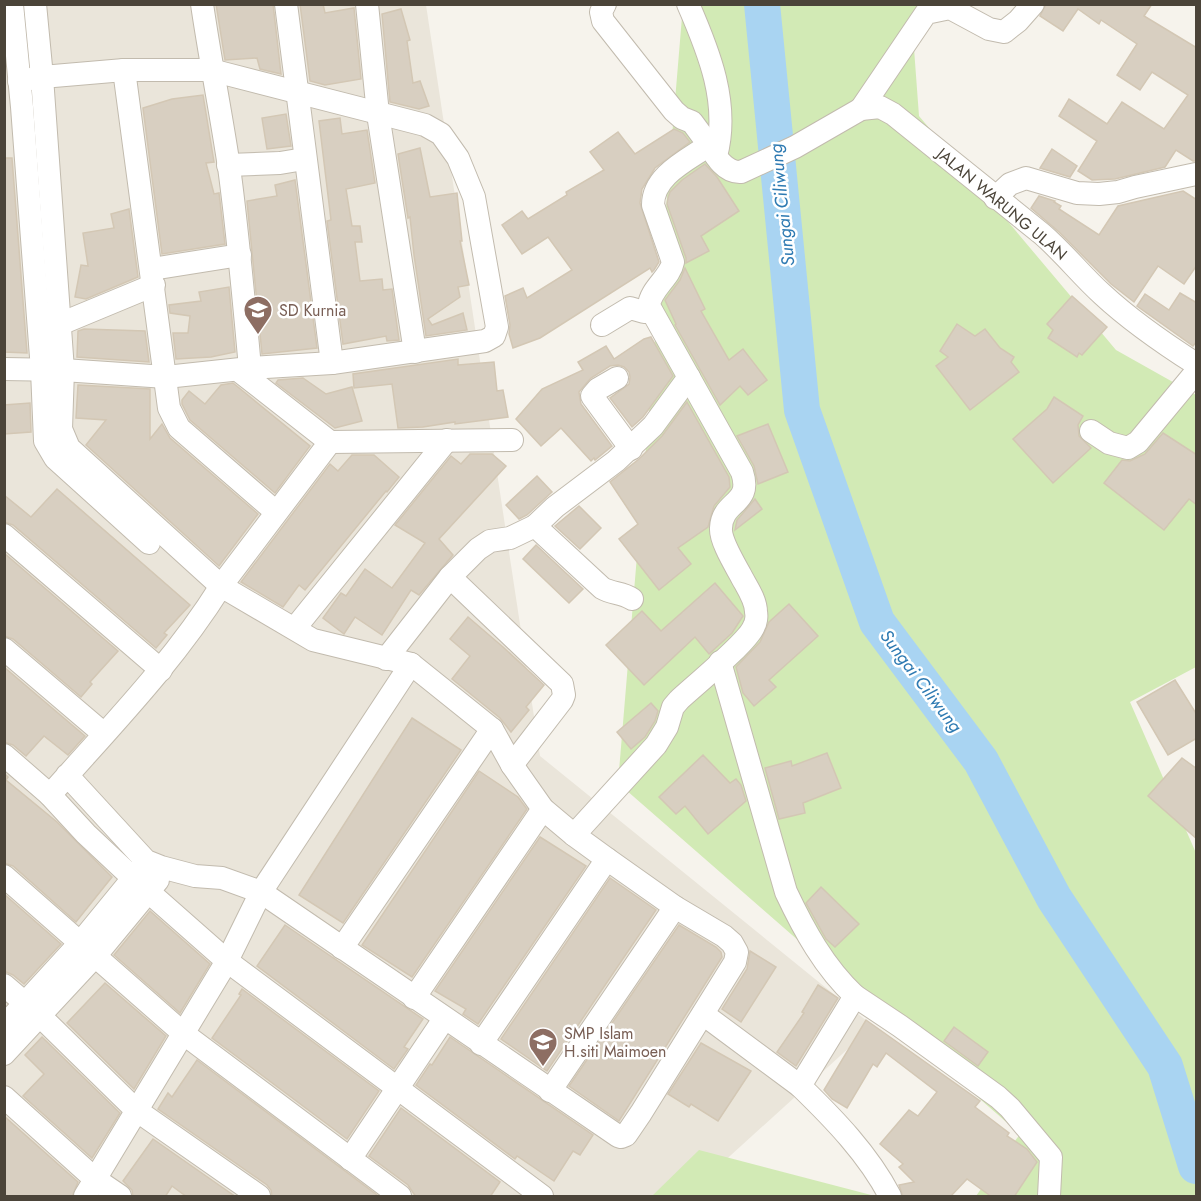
<svg xmlns="http://www.w3.org/2000/svg" width="1201" height="1201" viewBox="0 0 1201 1201" font-family="Jost,sans-serif">
<style>
.residential{fill:#eae5da}
.green{fill:#d2eab5}
.lines{fill:none;stroke-linecap:round;stroke-linejoin:round}
.river{stroke:#a9d4f2;stroke-width:36}
.building{fill:#d8cfc1;stroke:#d3c7b4;stroke-width:1.5}
.minor-casing{stroke:#c2bbae;stroke-width:24}
.minor{stroke:#fff;stroke-width:22}
.labels{text-anchor:middle;dominant-baseline:central;stroke-width:5;stroke-linejoin:round;paint-order:stroke}
.street-label{font-size:16px;fill:#4b4439;stroke:#fff}
.education-label{font-size:16px;fill:#785e54;stroke:#fff;text-anchor:start}
.water-label{font-size:18px;font-style:italic;fill:#2e7ab2;stroke:#fff}
</style>
<rect width="100%" height="100%" fill="#f6f3ec"/>
<path class="residential" d="M5,5H426L540,756L873,1026L686,1196H5Z"/>
<g class="green">
<path d="M683,5H926L913,35L919,116L1116,350L1196,395V667L1130,702L1196,853V1196H976L1020,1134L618,783Z"/>
<path d="M699,1150L875,1196H652Z"/>
</g>
<g class="lines">
<path class="river" d="M762,4L802,410L877,622L981,761L1054,898L1165,1066L1196,1166"/>
</g>
<g class="building">
<path d="M216,4H273L281,74L260,69L257,58L225,60Z"/>
<path d="M300,4H323L325,13L354,8L361,79L325,85L310,81Z"/>
<path d="M1046,4H1152L1144,16L1197,48V161H1193L1176,150L1165,167L1115,179L1092,180L1078,171L1097,141L1059,116L1069,99L1107,124L1122,102L1164,129L1188,95L1152,72L1140,90L1117,75L1137,44L1101,20L1099,24L1078,9L1063,31L1040,16Z"/>
<path d="M401,9L410,40L407,41L413,83L420,81L429,106L419,109L390,102L382,14Z"/>
<path d="M203,95L214,162L206,163L214,194L219,193L225,244L162,254L143,108L172,99Z"/>
<path d="M286,114L291,146L267,149L262,118Z"/>
<path d="M340,118L342,134L367,130L375,183L346,189L352,226H360L362,242H355L360,281L382,279L383,290L392,289L399,340L387,341L386,336L343,344L327,221L331,220L319,121Z"/>
<path d="M674,129L683,133L690,142L655,168L642,189L640,203L659,262L654,270L652,272L650,268L540,338L513,348L509,334L510,325L505,296L523,288L527,298L572,270L548,237L522,254L502,225L522,211L528,219L567,195L566,192L604,170L590,152L618,132L635,154Z"/>
<path d="M420,148L430,197L457,193L462,241H460L469,285L458,287L460,297L428,319L432,325L463,313L467,330L426,336L414,255L410,217L408,218L398,154Z"/>
<path d="M1052,149L1077,166L1070,177L1040,168Z"/>
<path d="M4,158H12L27,353L4,352Z"/>
<path d="M705,164L717,177L739,211L701,236L709,251L686,263V258L667,204L668,198L670,192L682,180Z"/>
<path d="M295,180L317,348L262,354L247,201L277,196L275,185Z"/>
<path d="M1183,191L1197,200V265L1184,284L1158,266L1134,302L1111,284L1059,232L1031,208L1039,196L1055,201L1054,202L1061,206L1059,209L1099,235L1118,206Z"/>
<path d="M129,209L138,277L86,299L75,297L81,265L88,266L83,233L114,228L111,214Z"/>
<path d="M685,268L705,309L701,311L729,360L743,349L767,380L748,395L740,386L720,405L675,325L676,324L665,300L680,280Z"/>
<path d="M229,287L235,352L211,357L176,359L173,333H188L190,316L170,313L169,305L201,301L199,292Z"/>
<path d="M1180,293L1197,303V341L1193,346L1137,306L1145,294L1169,310Z"/>
<path d="M1072,296L1107,327L1082,355L1079,353L1077,357L1048,338L1053,330L1047,324Z"/>
<path d="M957,324L975,336L985,329L1000,348L1014,357L1011,362L1019,372L970,410L936,366L948,357L940,351Z"/>
<path d="M84,329L145,331L149,362L77,357L78,331Z"/>
<path d="M651,337L673,376L643,417L632,427L610,398L629,384L630,377L629,372L624,367L618,365L610,366L591,378L579,392L581,404L612,446L595,460L594,458L591,461L561,428L541,446L516,419L542,389L583,370L578,362L606,346L614,359L644,339Z"/>
<path d="M458,359V365L494,362L497,391L503,390L508,417L455,424V422L423,427L398,428L392,384L354,388L353,374Z"/>
<path d="M303,378L326,394L352,387L362,421L335,428L276,383L278,380Z"/>
<path d="M233,383L310,446L275,493L190,420L182,404V400L189,391L205,404L221,385Z"/>
<path d="M78,385L150,389V439L162,424L170,438L258,514L219,566L86,445L106,420L76,418Z"/>
<path d="M1054,397L1083,416L1078,425L1079,436L1091,448L1053,483L1013,439L1047,409Z"/>
<path d="M687,402L729,477L730,487L714,506L708,527L678,548L691,564L659,590L619,539L638,524L610,482L639,459L662,436Z"/>
<path d="M30,403L31,432L4,434V405Z"/>
<path d="M768,424L788,472L758,484L754,466L737,436Z"/>
<path d="M1163,433L1197,455V505L1189,499L1164,530L1104,483L1122,460L1130,461L1145,454Z"/>
<path d="M470,454H492L506,466L439,539L453,555L419,595L411,590L382,635L355,617L344,634L323,618L341,593L346,596L365,569L392,588L425,543L395,525L451,456L461,464Z"/>
<path d="M352,455H374L399,477L387,492L386,491L305,590L299,585L283,607L241,582L330,464L338,471Z"/>
<path d="M537,476L552,492L527,515L519,519L506,505Z"/>
<path d="M57,489L190,605L164,633L167,635L156,648L13,525L4,522V495L31,517Z"/>
<path d="M755,499L762,509L735,530L737,520Z"/>
<path d="M579,506L601,528L580,549L555,526Z"/>
<path d="M536,545L583,589L569,603L523,559Z"/>
<path d="M4,553L118,651L90,682L92,684L81,697L13,639L4,636Z"/>
<path d="M715,583L743,616L732,633L709,654L695,637L644,685L606,645L642,611L661,631Z"/>
<path d="M789,604L818,636L769,680L776,687L754,706L743,693L736,667L760,642L769,622Z"/>
<path d="M468,617L503,647L544,685L526,707L529,710L511,732L500,718L452,679L470,656L450,639Z"/>
<path d="M4,667L85,736L68,755L44,736L26,756L13,745L4,742Z"/>
<path d="M1175,680L1197,715V738L1168,755L1137,702Z"/>
<path d="M651,703L658,711L655,721L645,737L631,749L617,732Z"/>
<path d="M412,718L461,750L343,923L299,895Z"/>
<path d="M827,753L841,788L803,803L805,813L779,819L765,768L791,761L792,766Z"/>
<path d="M703,755L730,783L736,779L741,785L746,801L708,834L685,806L676,814L659,797Z"/>
<path d="M1182,758L1197,769V839L1148,796Z"/>
<path d="M479,771L518,797L527,809L412,977L362,945Z"/>
<path d="M4,773L8,777L6,780L57,822L112,877L76,922L13,866L4,863Z"/>
<path d="M540,837L586,866L478,1024L463,1014L466,1009L435,991Z"/>
<path d="M610,878L656,910L547,1071L501,1039Z"/>
<path d="M821,887L859,924L835,947L826,939L806,903Z"/>
<path d="M4,894L61,944L24,984L13,975L4,971Z"/>
<path d="M150,911L210,964L180,1013L114,955Z"/>
<path d="M285,925L423,1019L404,1047L408,1049L394,1069L257,966Z"/>
<path d="M679,925L716,947L721,952L722,957L619,1121L569,1086Z"/>
<path d="M750,951L776,967L741,1022L722,1009L747,969Z"/>
<path d="M105,983L166,1036L134,1089L67,1023Z"/>
<path d="M818,985L838,998L796,1066L777,1052L804,1013L802,1012Z"/>
<path d="M242,989L379,1091L347,1139L212,1038L241,995L239,994Z"/>
<path d="M866,1020L980,1101L975,1107L1009,1133L1007,1136L1027,1149L1037,1162L1014,1197H992L967,1179L950,1197H903L899,1185L914,1182L899,1167L903,1164L880,1144L909,1110L918,1116L937,1092L886,1053L877,1067L873,1064L847,1108L832,1099L824,1090Z"/>
<path d="M954,1027L988,1052L978,1066L944,1041Z"/>
<path d="M42,1037L120,1113L92,1158L23,1096L44,1074L25,1055Z"/>
<path d="M450,1037L593,1135L580,1155L573,1151L554,1181L517,1156L515,1159L416,1085L430,1064L432,1065Z"/>
<path d="M701,1043L751,1071L718,1121L691,1104L689,1107L668,1094Z"/>
<path d="M197,1060L377,1195L376,1197H272L271,1190L267,1185L158,1109L168,1093L172,1097Z"/>
<path d="M401,1108L500,1182L490,1197H416L408,1185L369,1156Z"/>
<path d="M4,1116L78,1182L72,1197H4Z"/>
<path d="M153,1139L236,1197H187L172,1186L165,1197H133L132,1190L123,1181Z"/>
</g>
<g class="lines">
<g class="minor-casing">
<g id="minor">
<path d="M12,4L22,107L42,370L45,441L55,458L149,543"/>
<path d="M35,4L42,77L63,370L61,429L69,448L221,586L330,442L238,370"/>
<path d="M202,4C210,59 221,113 229,167C238,234 244,301 250,368"/>
<path d="M286,4L332,363"/>
<path d="M367,4L378,114L415,352"/>
<path d="M605,4L601,12L603,21L674,111L682,118L692,122L709,145"/>
<path d="M688,4C709,52 730,104 716,156"/>
<path d="M124,70L169,408L179,428L276,512"/>
<path d="M861,109L926,13L950,8L989,29L1004,32L1018,21L1033,4"/>
<path d="M228,165L280,163L304,159"/>
<path d="M995,198L1010,184L1026,178L1077,193L1099,194L1118,192L1135,187L1196,174"/>
<path d="M152,269L240,255"/>
<path d="M60,324L154,285"/>
<path d="M602,325L630,308L644,312H652"/>
<path d="M4,369L63,370L166,377L250,368L332,363L485,341L494,336L497,327L474,197L458,158L441,134L425,125L211,70H124L42,77L19,81"/>
<path d="M617,378L598,389L592,396L631,449"/>
<path d="M1091,431L1109,443L1128,448L1138,442L1196,372"/>
<path d="M330,442L512,440"/>
<path d="M535,526L602,588C612,594 622,592 632,599"/>
<path d="M4,535L161,670"/>
<path d="M450,577L562,684L564,695L562,700L512,765"/>
<path d="M295,628L447,440"/>
<path d="M4,649L104,734"/>
<path d="M386,659L450,577L478,549L490,541L510,538L535,526L555,507L616,461L653,426L689,377"/>
<path d="M720,662L786,892C804,930 824,967 855,996"/>
<path d="M4,755L50,795L86,834L134,879L227,961L542,1196"/>
<path d="M50,795C109,728 173,663 221,586L313,640L411,664L492,729L512,765L543,809L574,835L607,859L675,907L724,936L732,943L737,952L735,962L641,1113L626,1135L621,1137L618,1136L261,892L222,878L195,876L161,867L146,861L67,775"/>
<path d="M574,835L656,745L667,727L673,707L679,700C694,686 749,641 754,626C756,623 757,616 756,612C756,599 746,586 740,574C734,563 720,540 721,528C722,500 753,505 742,472L649,306C650,289 670,278 673,262L653,205C653,175 688,160 709,145C716,157 725,173 741,172L795,147L861,109L880,107L893,114L1042,234C1064,253 1081,275 1102,294C1131,321 1163,343 1196,364"/>
<path d="M4,876L184,1034L400,1196"/>
<path d="M342,948L492,729"/>
<path d="M4,985L39,1015L136,1110L259,1196"/>
<path d="M414,998L543,809"/>
<path d="M703,1014L800,1086L855,996L900,1026L998,1097L1010,1108L1051,1157L1049,1196"/>
<path d="M4,1026L80,943L143,866"/>
<path d="M481,1044L607,859"/>
<path d="M4,1054L96,955L158,880"/>
<path d="M800,1086C834,1119 868,1154 890,1196"/>
<path d="M550,1091L675,907"/>
<path d="M4,1097L95,1179L120,1196"/>
<path d="M350,1159L444,1019"/>
<path d="M85,1196L227,961L261,892L411,664"/>
</g>
</g>
<use href="#minor" class="minor"/>
</g>
<defs>
<g id="school-pin" transform="scale(1.5)"><path d="M0 17L-7.5 6A9.5 9.5 0 1 1 7.5 6Z" fill="#8d6e63" stroke="#fff"/><path d="M0-5L7-2L0 1L-7-2ZM-4 1L0 2.5L4 1V4Q0 6-4 4Z" fill="#fff"/></g>
</defs>
<g fill-rule="evenodd">
<use href="#school-pin" x="258" y="310"/>
<use href="#school-pin" x="543" y="1042"/>
</g>
<g class="labels">
<g class="street-label">
<text transform="translate(1002 204) rotate(40)">JALAN WARUNG ULAN</text>
</g>
<g class="education-label">
<text x="279" y="310">SD Kurnia</text>
<text x="564" y="1033">SMP Islam<tspan x="564" dy="18">H.siti Maimoen</tspan></text>
</g>
<g class="water-label">
<text transform="translate(782 205) rotate(-96)">Sungai Ciliwung</text>
<text transform="translate(921 681) rotate(53)">Sungai Ciliwung</text>
</g>
</g>
<rect width="1201" height="1201" fill="none" stroke="#4b4439" stroke-width="12"/>
</svg>
